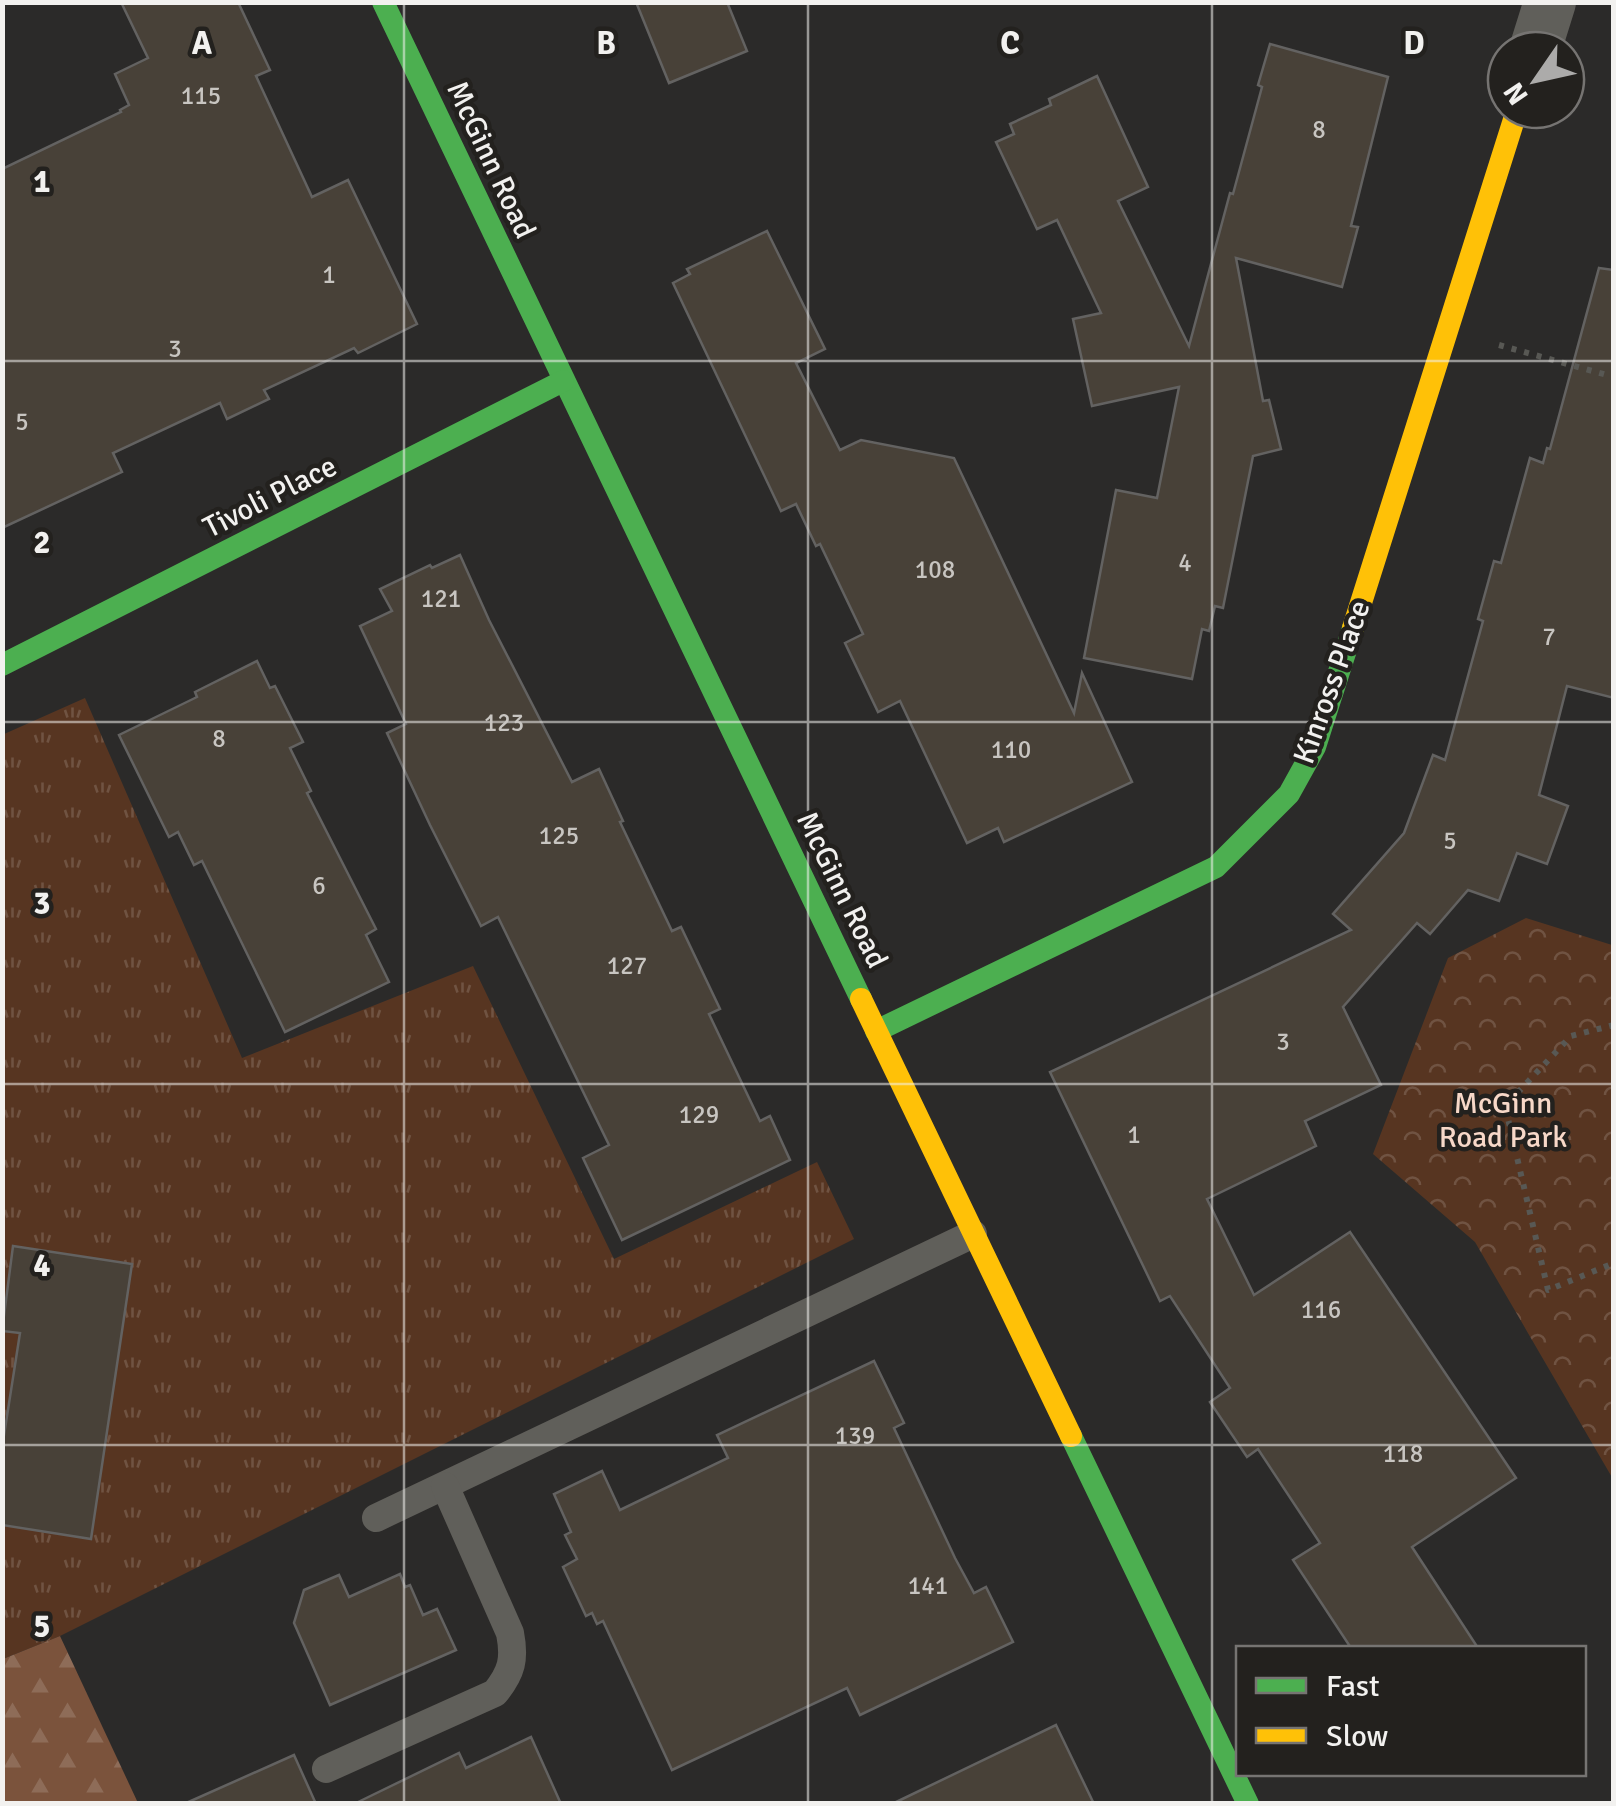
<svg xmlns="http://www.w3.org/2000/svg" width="1616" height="1806" viewBox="0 0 1616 1806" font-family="Signika,sans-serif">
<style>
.grass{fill:url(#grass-tufts)}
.forest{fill:url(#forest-firs)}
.park{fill:url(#park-crowns)}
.building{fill:#484138;stroke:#636261;stroke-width:2.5}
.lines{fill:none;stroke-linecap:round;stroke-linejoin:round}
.path{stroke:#585854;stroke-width:6;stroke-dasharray:5 8;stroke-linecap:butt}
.lane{stroke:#605f5a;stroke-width:28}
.street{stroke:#605f5a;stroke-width:52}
.fast{stroke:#4caf50;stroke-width:22}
.slow{stroke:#ffc107;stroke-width:22}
.grid{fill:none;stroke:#f2f1ef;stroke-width:2.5;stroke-opacity:0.55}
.labels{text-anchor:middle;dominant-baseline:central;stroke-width:9;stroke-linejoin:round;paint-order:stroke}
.number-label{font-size:25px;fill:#c8c5c1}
.street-label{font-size:30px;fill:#f2f1ef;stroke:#23211e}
.park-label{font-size:30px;fill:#f7d8c8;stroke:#23211e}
.grid-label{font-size:32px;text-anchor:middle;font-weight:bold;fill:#f2f1ef;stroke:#23211e;stroke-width:9;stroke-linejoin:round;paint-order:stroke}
</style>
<defs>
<pattern id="grass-tufts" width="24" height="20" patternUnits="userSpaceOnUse" patternTransform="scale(2.5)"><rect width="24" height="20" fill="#573521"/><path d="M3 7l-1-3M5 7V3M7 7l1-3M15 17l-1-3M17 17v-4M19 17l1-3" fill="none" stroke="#705342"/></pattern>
<pattern id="forest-firs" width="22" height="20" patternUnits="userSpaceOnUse" patternTransform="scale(2.5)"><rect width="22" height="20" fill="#7b533c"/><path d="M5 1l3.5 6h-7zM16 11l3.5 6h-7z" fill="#8e6c58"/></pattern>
<pattern id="park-crowns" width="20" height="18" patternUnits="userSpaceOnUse" patternTransform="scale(2.5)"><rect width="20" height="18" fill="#573521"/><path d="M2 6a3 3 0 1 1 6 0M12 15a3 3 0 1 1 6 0" fill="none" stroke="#705342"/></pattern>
</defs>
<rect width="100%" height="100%" fill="#2b2a29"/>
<path class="grass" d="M85,698L242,1058L473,966L614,1259L817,1162L854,1239L60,1636L3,1659L2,735Z"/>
<path class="forest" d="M60,1636L138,1803H3V1659Z"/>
<path class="park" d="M1526,918L1612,945L1613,936V1479L1475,1242L1373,1154L1448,958Z"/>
<g class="building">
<path d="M121,2H238L270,70L256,76L312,197L348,180L417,324L358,353L354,348L264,390L269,399L227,419L220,403L113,453L122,472L2,528V169L121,112L120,110L129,105L115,74L148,58Z"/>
<path d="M636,2H727L747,51L669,83Z"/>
<path d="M1270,44L1388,77L1351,226L1358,227L1342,287L1236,258L1263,401L1269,400L1281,449L1253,456L1223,608L1215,606L1209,631L1202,629L1192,679L1084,658L1116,490L1157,498L1179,387L1092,406L1073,319L1101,313L1057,220L1037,229L996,142L1014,134L1010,124L1051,105L1049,99L1097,76L1148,187L1118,201L1189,346L1230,193L1233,194L1262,87L1258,85Z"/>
<path d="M767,231L825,349L796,363L840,450L861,440L954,458L1074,713L1082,673L1132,782L1004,842L998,828L967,843L900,701L878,712L845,643L863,634L820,544L816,546L796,504L781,511L673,283L690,274L687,269Z"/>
<path d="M1599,268L1614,270V698L1567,686L1539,795L1568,806L1547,864L1517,853L1499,901L1468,890L1430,934L1417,923L1343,1007L1381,1085L1305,1121L1316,1146L1207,1199L1254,1295L1350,1232L1516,1478L1412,1547L1478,1648H1351L1293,1560L1320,1543L1258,1449L1247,1457L1210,1402L1230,1388L1170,1296L1160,1301L1050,1072L1351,930L1333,914L1404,833L1433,755L1445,760L1483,621L1478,619L1494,561L1501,563L1530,458L1543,463L1547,448L1550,449Z"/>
<path d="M460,555L489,620L572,782L599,769L623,821L620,822L672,931L681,927L720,1009L709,1014L760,1121L770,1116L790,1160L622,1240L583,1158L609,1145L498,917L481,926L430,825L387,733L406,724L360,626L392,611L380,589L430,565L432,568Z"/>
<path d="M257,661L270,688L275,686L303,742L290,748L311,791L307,793L376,929L366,935L389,982L285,1032L202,861L194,865L178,832L169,837L119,735L197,697L195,692Z"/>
<path d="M13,1246L132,1264L91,1539L2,1525V1448L20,1333L2,1331Z"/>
<path d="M874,1361L904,1423L894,1428L955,1558L974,1593L986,1587L1013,1642L860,1715L847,1688L672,1770L603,1621L597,1624L592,1613L586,1616L563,1567L577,1559L565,1535L571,1532L554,1494L602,1471L620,1510L728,1458L717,1435Z"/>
<path d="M400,1574L405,1587L410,1585L423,1615L437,1609L456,1650L330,1705L294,1623L304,1590L339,1575L349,1597Z"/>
<path d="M1056,1725L1094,1804H892Z"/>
<path d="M531,1737L561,1804H354L459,1753L466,1768Z"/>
<path d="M294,1755L316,1804H184Z"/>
</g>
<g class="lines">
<g class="path">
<path d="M1499,345L1614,377"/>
<path d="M1614,1025L1571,1036L1505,1106L1548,1290L1614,1263"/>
</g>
<g class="lane">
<path d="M376,1518L973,1234"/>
<path d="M326,1769L495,1693C512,1672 515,1659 510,1633L445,1486"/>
</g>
<path class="street" d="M1535,50L1550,2"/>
<g class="fast">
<path d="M383,2L861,999"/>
<path d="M2,665L563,381"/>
<path d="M876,1031L1216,867L1289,794L1315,747L1353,628"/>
<path d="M1071,1436L1248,1804"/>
</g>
<g class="slow">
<path d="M1353,628L1517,110"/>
<path d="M861,999L1071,1436"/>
</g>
</g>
<path class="grid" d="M404,2V1804M808,2V1804M1212,2V1804M2,361H1614M2,722H1614M2,1084H1614M2,1445H1614"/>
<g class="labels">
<g class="number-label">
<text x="201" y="95">115</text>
<text x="1319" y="129">8</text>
<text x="329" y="274">1</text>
<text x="175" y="348">3</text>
<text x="22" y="421">5</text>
<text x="1185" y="562">4</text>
<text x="935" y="569">108</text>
<text x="441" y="598">121</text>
<text x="1549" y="636">7</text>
<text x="504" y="722">123</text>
<text x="219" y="738">8</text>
<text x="1011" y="749">110</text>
<text x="559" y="835">125</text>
<text x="1450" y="840">5</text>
<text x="319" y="885">6</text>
<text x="627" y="965">127</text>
<text x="1283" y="1041">3</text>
<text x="699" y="1114">129</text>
<text x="1134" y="1134">1</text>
<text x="1321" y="1309">116</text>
<text x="855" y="1435">139</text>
<text x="1403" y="1453">118</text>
<text x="928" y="1585">141</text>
</g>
<g class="street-label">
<text transform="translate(491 160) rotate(65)">McGinn Road</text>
<text transform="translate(270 497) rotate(-27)">Tivoli Place</text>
<text transform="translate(1332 682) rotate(-70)">Kinross Place</text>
<text transform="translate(842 890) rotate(64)">McGinn Road</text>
</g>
<g class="park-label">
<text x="1503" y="1103">McGinn<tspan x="1503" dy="34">Road Park</tspan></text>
</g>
</g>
<g class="grid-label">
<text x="202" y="54">A</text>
<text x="606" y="54">B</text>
<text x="1010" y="54">C</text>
<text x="1414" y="54">D</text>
<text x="42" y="192">1</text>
<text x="42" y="553">2</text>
<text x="42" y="914">3</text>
<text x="42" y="1276">4</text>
<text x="42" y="1637">5</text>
</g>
<rect width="1616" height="1806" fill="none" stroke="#f2f1ef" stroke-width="10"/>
<rect x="1236" y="1646" width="350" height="130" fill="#23211e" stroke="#767472" stroke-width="2.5"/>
<rect x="1256" y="1678" width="50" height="15" fill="#4caf50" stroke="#767472" stroke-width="2.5"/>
<text x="1326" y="1696" font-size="30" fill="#f2f1ef">Fast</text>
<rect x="1256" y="1728" width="50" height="15" fill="#ffc107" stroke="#767472" stroke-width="2.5"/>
<text x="1326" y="1746" font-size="30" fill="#f2f1ef">Slow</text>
<g transform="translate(1536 80) rotate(236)"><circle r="48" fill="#23211e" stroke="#767472" stroke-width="2.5"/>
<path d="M0-8L18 38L0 25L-18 38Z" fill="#acabaa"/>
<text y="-15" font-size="28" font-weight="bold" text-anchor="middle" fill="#f2f1ef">N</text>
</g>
</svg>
